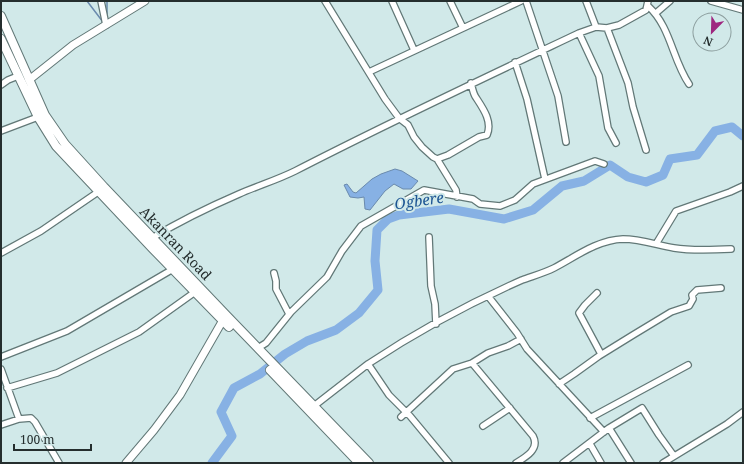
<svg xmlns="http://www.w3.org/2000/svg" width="744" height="464" viewBox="0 0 744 464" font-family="'Noto Serif',serif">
  <rect width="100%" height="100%" fill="#d1e9e9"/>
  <path fill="#87b1e4" stroke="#6a8aad" d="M395 169 402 171 418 181 411 189H403L394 184 385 191 370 210 365 209 364 197 358 198 350 197 344 185 347 184 353 192 356 193 372 179 381 174Z"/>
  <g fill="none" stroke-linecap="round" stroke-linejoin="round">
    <path stroke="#6a8aad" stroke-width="1.5" d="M87 1 103 22
      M107 14V1"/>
    <path stroke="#87b1e4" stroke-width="9" d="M212 463 232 436 221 412 234 388 260 374 285 354 307 341 336 330 359 313 378 290 375 261 377 230 388 219 399 215 449 209 504 219 533 210 562 186 584 181 610 165 628 177 646 182 663 175 670 159 697 155 715 131 732 127 743 136"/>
    <defs>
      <path id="minor" d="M101 1 106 25
        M325 1 385 99 399 118 408 125 414 137 422 147 433 157 437 159 448 155 479 137 487 135C493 121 482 107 475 96 473 92 472 87 471 83
        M392 1 414 50
        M450 1 463 28
        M526 1 558 96 566 142
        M586 1 596 27
        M711 1 743 10
        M648 6C671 27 672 59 689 84
        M656 13 670 1
        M607 28 628 83 633 107 646 150
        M579 33 599 76 608 128 616 143
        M515 62 527 99 545 179
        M369 72 521 1
        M1 85 8 80 18 76
        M1 131 38 117
        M437 159 456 190 457 197
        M429 237 431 286 435 304 436 324
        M152 238C180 221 209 207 239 194 257 186 277 180 295 171 388 123 484 78 579 33L596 27 607 28 619 25 646 10 648 1
        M656 244 676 211 730 192 743 186
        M1 253 41 231 98 192
        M274 273 276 281V289L289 314
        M597 293 585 305 579 313 601 354
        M488 296 517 333 527 349 604 432
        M258 348 266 343 291 312 327 277 342 251 361 226 424 190 473 199 480 204 500 206 515 200 533 184 595 161 604 164
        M1 357 67 331 173 269
        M472 363 533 436C540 449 526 457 516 463
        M368 364C416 332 470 303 522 280 533 276 544 273 554 268 575 257 597 240 623 239 640 239 657 245 674 248 692 251 712 250 731 249
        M1 369 19 419 31 418 35 422 59 463
        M559 384 574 374 599 356 633 335 671 312 689 306 693 299 692 295 697 290 721 288
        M7 388 57 373 139 332 195 292
        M314 406 368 364 389 395 410 416 449 463
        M401 417 453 369 472 363 488 353 508 346 521 339
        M590 418 688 365
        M1 425 19 419
        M483 426 510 408
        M609 428 631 463
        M590 444 601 463
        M563 463 609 428 642 408 659 435 674 456
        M663 463 727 424 743 412"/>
      <path id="tertiary" d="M29 80 73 45 145 1
        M126 463 154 430 180 395 223 320"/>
      <path id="secondary" d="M1 16 45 115 65 144 104 187 227 316 369 463
        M1 39 38 117 56 146 153 249 229 327
        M270 370 359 463"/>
    </defs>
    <use href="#minor" stroke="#627877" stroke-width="8"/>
    <use href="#tertiary" stroke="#627877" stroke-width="9"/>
    <use href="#secondary" stroke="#627877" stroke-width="10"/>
    <use href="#minor" stroke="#fff" stroke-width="5.5"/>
    <use href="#tertiary" stroke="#fff" stroke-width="7"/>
    <use href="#secondary" stroke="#fff" stroke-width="8"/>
  </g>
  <g text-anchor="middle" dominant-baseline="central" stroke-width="4" stroke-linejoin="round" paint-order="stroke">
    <g font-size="14" fill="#252e2e" stroke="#d1e9e9">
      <text transform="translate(176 243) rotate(46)">Akanran Road</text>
    </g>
    <g font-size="15" font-style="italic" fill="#1d5593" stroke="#d1e9e9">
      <text transform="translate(419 200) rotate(-8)">Ogbere</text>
    </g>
  </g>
  <rect width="744" height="464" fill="none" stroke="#252e2e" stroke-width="4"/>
  <g transform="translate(712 32) rotate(203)"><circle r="19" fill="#d1e9e9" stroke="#8c9e9e"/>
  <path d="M0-3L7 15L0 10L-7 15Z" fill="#9e267f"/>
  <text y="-6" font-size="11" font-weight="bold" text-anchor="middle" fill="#252e2e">N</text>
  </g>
  <path d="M14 444v6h77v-6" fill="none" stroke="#252e2e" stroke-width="2"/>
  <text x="20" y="444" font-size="12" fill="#252e2e" stroke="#d1e9e9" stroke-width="3" paint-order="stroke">100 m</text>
</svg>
